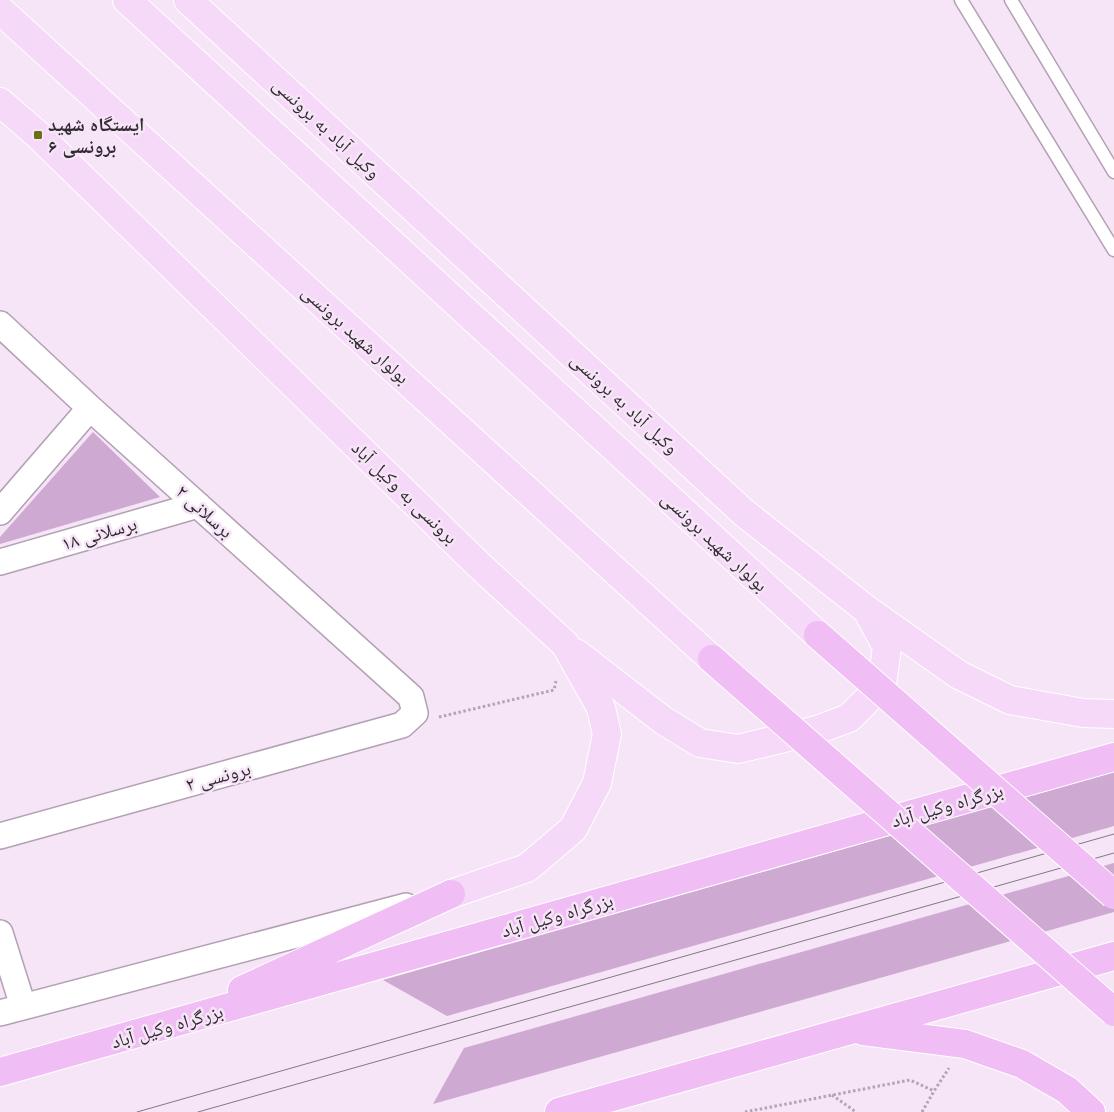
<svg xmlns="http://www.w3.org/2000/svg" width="1114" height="1112" viewBox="0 0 1114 1112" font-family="Mulish,'Noto Naskh Arabic',sans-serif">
  <rect width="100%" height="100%" fill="#f6e4f7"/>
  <path fill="#cea9d1" d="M93 432 160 497 0 544V537Z
    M1114 772V826L447 1016 383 980Z
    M1114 863V912L433 1104 464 1048Z"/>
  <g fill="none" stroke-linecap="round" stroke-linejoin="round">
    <defs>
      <path id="lane" d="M961 0 1114 250
        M1011 0 1114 172"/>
      <path id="street" d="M0 324 90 408 411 697 415 713 402 725 0 836
        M0 512 90 408
        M0 562 198 505
        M0 933 23 1006
        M0 1013 406 906"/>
      <path id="primary" d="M127 0 818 635
        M188 0 743 512 867 610 959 675 1010 700 1083 713 1114 714
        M0 10 712 659
        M0 102 38 135 481 567 565 644 601 708 607 734 597 783 573 829 527 868 451 894
        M576 653 664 721 700 743 738 749 817 730 849 718 882 685 887 647 869 614"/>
      <path id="highway" d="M242 990 451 894
        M863 1031 965 1044 1022 1064 1067 1090 1091 1112
        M0 1072 1114 757
        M559 1112 1114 956"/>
    </defs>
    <use href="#lane" stroke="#b2a1b3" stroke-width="15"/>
    <use href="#street" stroke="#b2a1b3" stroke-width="28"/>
    <use href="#primary" stroke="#fff" stroke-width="30"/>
    <use href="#highway" stroke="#fff" stroke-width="30"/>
    <path stroke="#b2a4b3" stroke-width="3" stroke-dasharray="2.5 2.5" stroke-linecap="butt" d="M439 717 554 690 556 681
      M832 1095 856 1112
      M745 1112 910 1080 934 1091
      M922 1112 934 1091 949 1068"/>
    <use href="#lane" stroke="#fff" stroke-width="12"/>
    <use href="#street" stroke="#fff" stroke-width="25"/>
    <use href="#primary" stroke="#f6d8f8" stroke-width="28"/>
    <use href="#highway" stroke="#f0bef4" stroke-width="28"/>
    <path stroke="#837884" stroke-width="1" d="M137 1112 1114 834
      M198 1112 1114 853"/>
    <defs>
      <path id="highway-bridge" d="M818 635 1114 895
        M712 659 1114 1012"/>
    </defs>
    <use href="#highway-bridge" stroke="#fff" stroke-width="30" stroke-linecap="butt"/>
    <use href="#highway-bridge" stroke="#f0bef4" stroke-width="28"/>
  </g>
  <rect fill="#6a7017" stroke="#f6e4f7" stroke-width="2" x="33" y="130" width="10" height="10" rx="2.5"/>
  <g text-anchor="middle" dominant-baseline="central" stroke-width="5" stroke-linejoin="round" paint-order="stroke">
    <g font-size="19" font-weight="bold" fill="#312a31" stroke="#f6e4f7" text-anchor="start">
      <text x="48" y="124">ایستگاه شهید<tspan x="48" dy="22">برونسی ۶</tspan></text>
    </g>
    <g font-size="19" fill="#312a31" stroke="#f6e4f7">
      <text transform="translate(327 128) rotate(43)">وکیل آباد به برونسی</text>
      <text transform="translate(356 334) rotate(42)">بولوار شهید برونسی</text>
      <text transform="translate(625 403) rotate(43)">وکیل آباد به برونسی</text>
      <text transform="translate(405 492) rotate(44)">برونسی به وکیل آباد</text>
      <text transform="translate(205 511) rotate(42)">برسلانی ۲</text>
      <text transform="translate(99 533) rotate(-16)">برسلانی ۱۸</text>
      <text transform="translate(715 541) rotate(43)">بولوار شهید برونسی</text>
      <text transform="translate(218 776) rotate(-15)">برونسی ۲</text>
      <text transform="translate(947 805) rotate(-16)">بزرگراه وکیل آباد</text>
      <text transform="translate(557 915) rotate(-16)">بزرگراه وکیل آباد</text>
      <text transform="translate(167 1026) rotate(-16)">بزرگراه وکیل آباد</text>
    </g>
  </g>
</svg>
